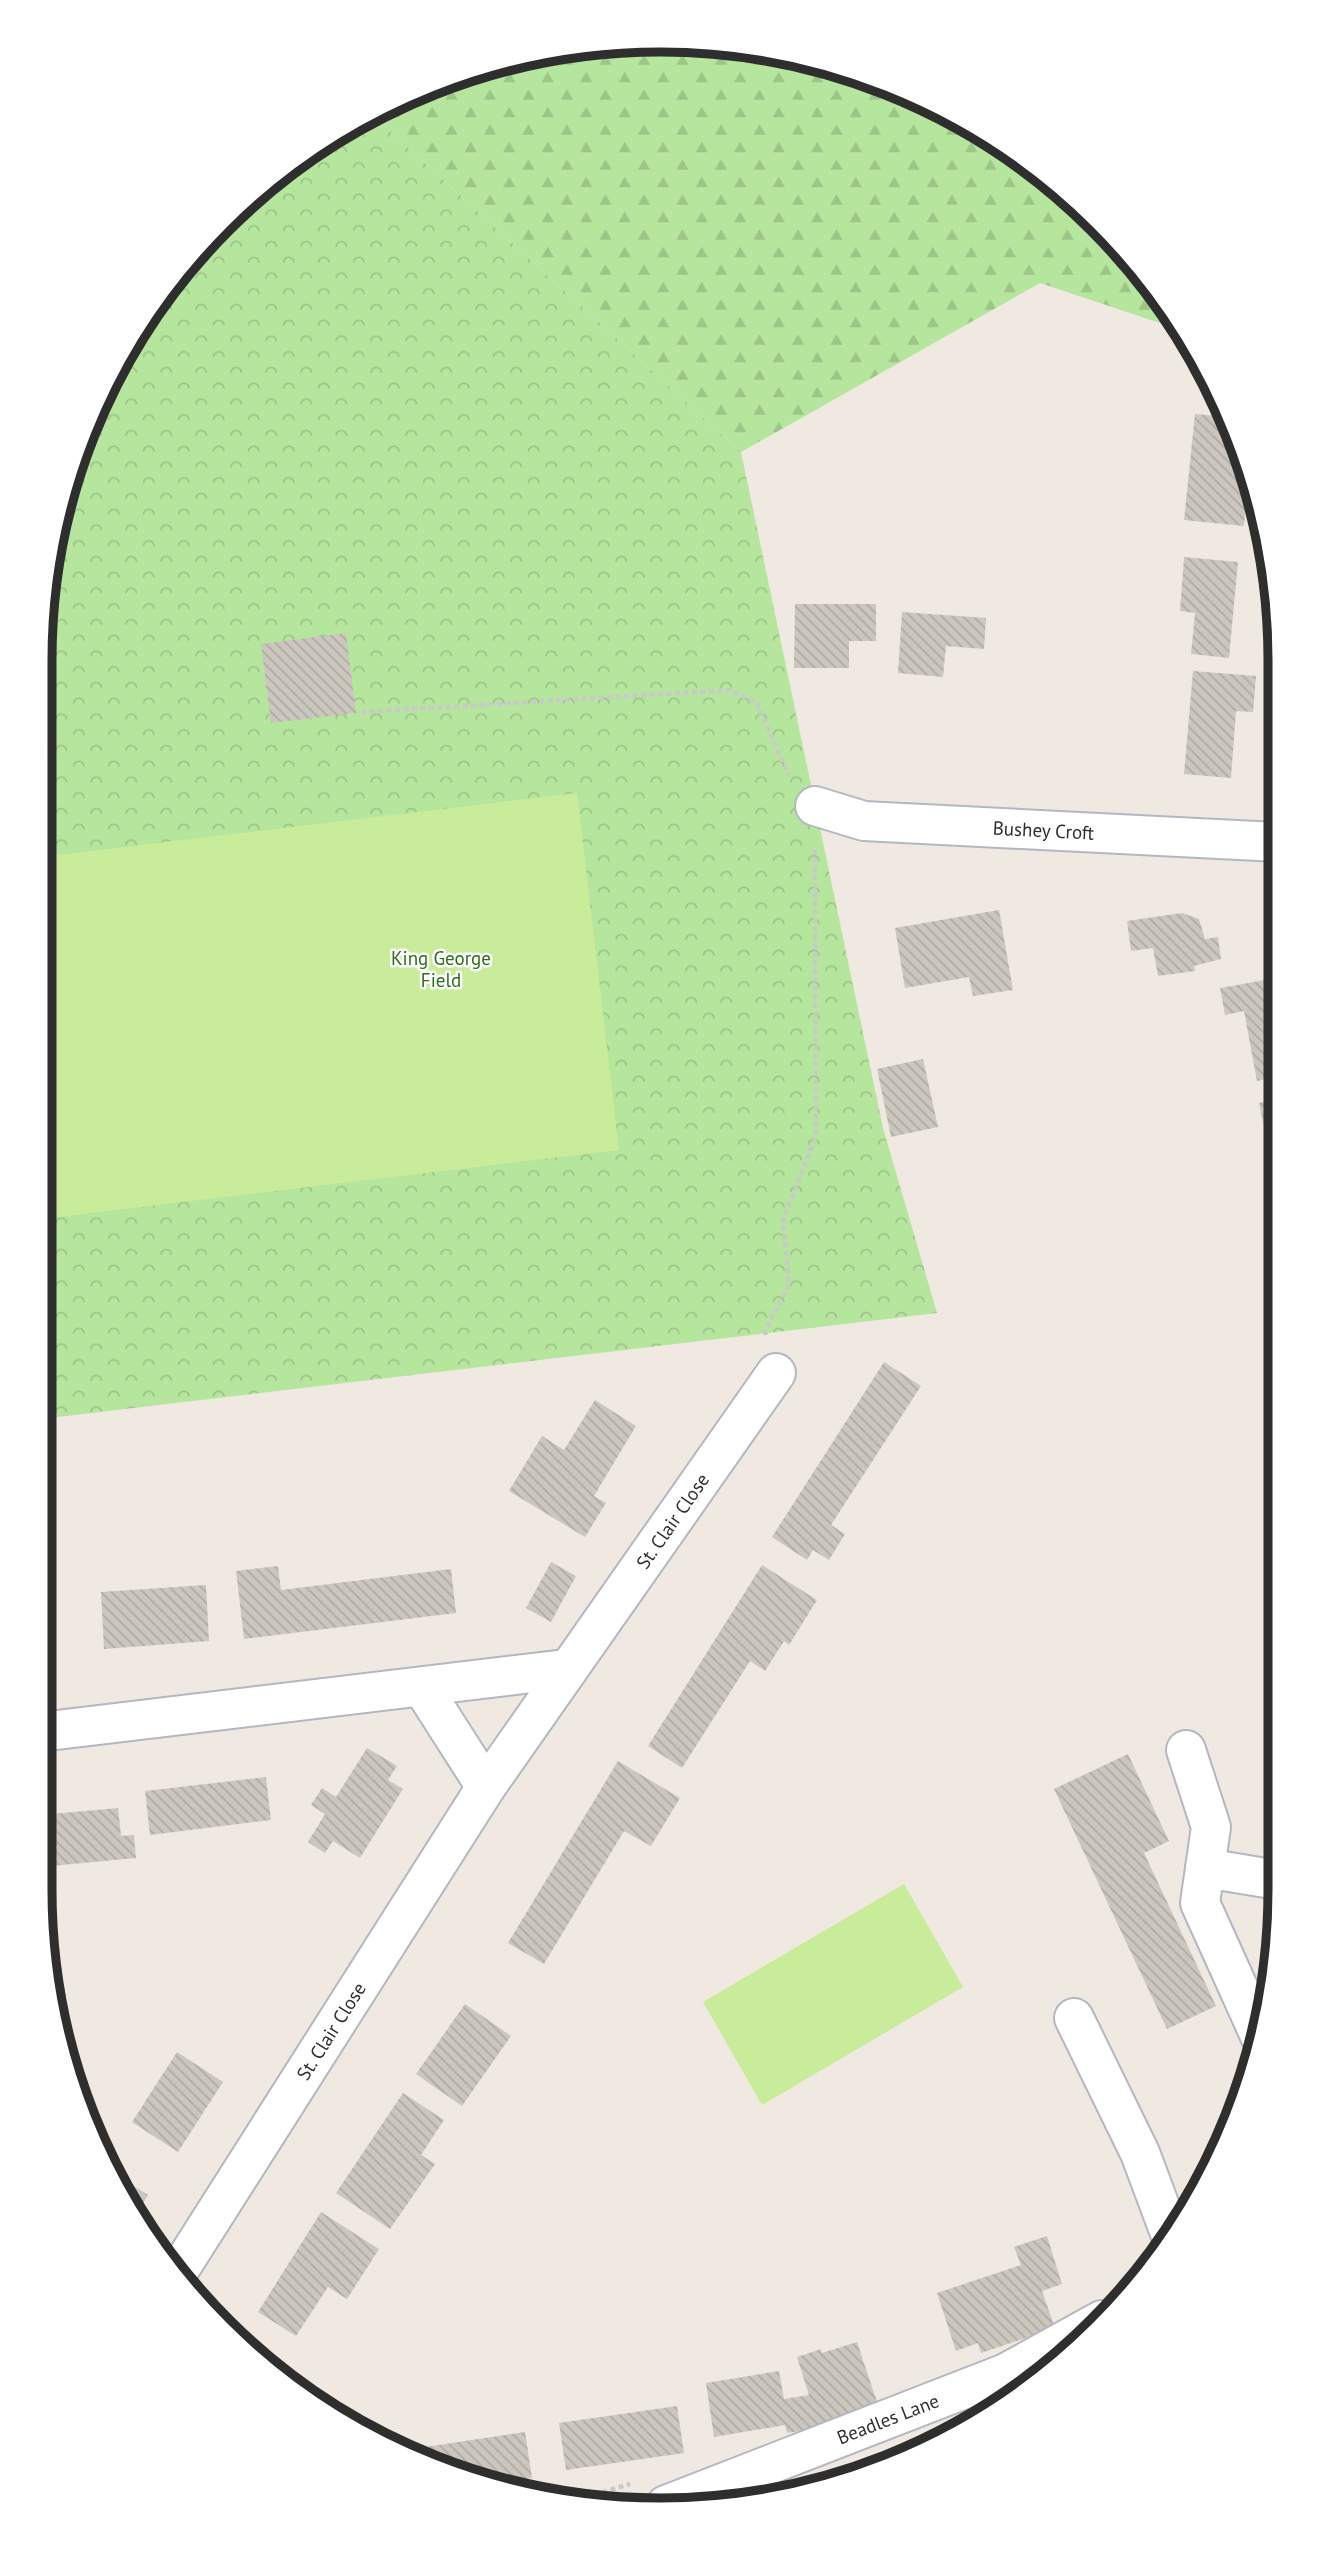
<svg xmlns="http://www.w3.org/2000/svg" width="1320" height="2550" viewBox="0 0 1320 2550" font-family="'PT Sans',sans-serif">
  <defs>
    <pattern id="forest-firs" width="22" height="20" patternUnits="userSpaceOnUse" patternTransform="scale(1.75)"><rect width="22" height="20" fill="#b6e59e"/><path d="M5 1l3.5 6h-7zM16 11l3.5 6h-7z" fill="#9dc588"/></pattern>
    <pattern id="park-crowns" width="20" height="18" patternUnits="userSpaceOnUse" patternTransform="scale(1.75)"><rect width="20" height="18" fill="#b6e59e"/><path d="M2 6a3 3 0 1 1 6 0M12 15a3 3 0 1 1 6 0" fill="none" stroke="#9dc588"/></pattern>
    <pattern id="building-back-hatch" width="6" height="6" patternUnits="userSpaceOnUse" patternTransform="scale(1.75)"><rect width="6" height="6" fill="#cbc7bf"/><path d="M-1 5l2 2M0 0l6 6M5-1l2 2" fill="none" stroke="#afaba4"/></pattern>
  </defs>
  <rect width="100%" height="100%" fill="#efe9e1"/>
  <path fill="url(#forest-firs)" d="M701 42 821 61 934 104 1068 194 1152 283 1178 329 1040 283 741 452 371 114 461 73 580 46Z"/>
  <path fill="url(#park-crowns)" d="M371 114 741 452 883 1128 937 1313 41 1419 42 620 61 500 104 386 169 282 252 194 350 123Z"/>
  <path fill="#c9ec9a" d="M577 793 619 1150 41 1219V857Z
    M904 1884 963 1987 762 2105 703 2002Z"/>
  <path fill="url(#building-back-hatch)" d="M1195 414 1229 417 1233 423 1248 482 1244 526 1184 520Z
    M1184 557 1238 562 1229 658 1191 654 1195 613 1180 611Z
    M795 604H876V641H849V668H794Z
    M902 612 986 618 984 649 946 646 943 677 898 673Z
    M346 633 356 713 271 723 261 644Z
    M1193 671 1256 676 1253 712 1236 711 1231 778 1184 774Z
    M999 910 1013 990 973 996 969 977 905 988 895 928Z
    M1182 913 1199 919 1205 939 1218 937 1221 959 1194 966 1195 971 1158 976 1153 948 1131 951 1127 921Z
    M1276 978V1077L1257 1081 1244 1011 1225 1015 1220 988Z
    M923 1059 938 1127 891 1137 877 1069Z
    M1276 1099V1181H1275L1259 1103Z
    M884 1362 921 1386 831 1525 845 1534 829 1560 813 1550 807 1560 772 1537Z
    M595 1400 636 1426 594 1496 606 1503 585 1537 509 1491 542 1436 564 1450Z
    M1277 1520V1549L1271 1550 1268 1521Z
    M551 1562 576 1576 551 1622 526 1608Z
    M762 1565 817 1600 789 1645 784 1641 765 1671 750 1661 682 1768 648 1746Z
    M278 1566 281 1590 451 1569 456 1613 244 1639 236 1571Z
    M206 1585 209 1641 104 1649 101 1592Z
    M47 1622 51 1668H40L41 1623Z
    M367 1748 397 1766 388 1780 403 1789 360 1858 333 1841 325 1853 308 1842 325 1814 311 1805 322 1788 336 1797Z
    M1128 1754 1169 1841 1144 1853 1216 2006 1167 2029 1054 1789Z
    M618 1761 680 1798 651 1846 624 1831 544 1964 508 1943Z
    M266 1777 271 1820 150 1835 145 1791Z
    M118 1808 121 1836 134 1835 136 1858 40 1867V1847H44L41 1815Z
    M465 2004 511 2036 462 2106 416 2074Z
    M177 2052 223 2082 178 2152 132 2122Z
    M403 2093 444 2120 421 2155 435 2164 390 2229 336 2193Z
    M121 2178 148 2195 138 2211 132 2199Z
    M321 2212 379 2249 347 2299 328 2287 296 2336 258 2312Z
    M1047 2236 1062 2284 1042 2291 1055 2328 981 2353 978 2343 956 2351 937 2293 1021 2265 1014 2247Z
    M857 2342 879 2408 820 2424 821 2428 787 2433 785 2425 714 2437 706 2383 779 2371 784 2399 809 2395 797 2357 821 2349 822 2353Z
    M677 2406 684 2453 566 2470 559 2423Z
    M525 2432 532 2478 490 2484 412 2449Z"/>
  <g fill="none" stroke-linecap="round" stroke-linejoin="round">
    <defs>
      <g id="street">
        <path id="s1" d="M815 806 864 821 1275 842"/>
        <path d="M422 1687 486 1787"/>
        <path d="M40 1732 566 1669"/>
        <path d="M1186 1750 1211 1827 1200 1903 1261 2038"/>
        <path d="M1205 1868 1278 1880"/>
        <path d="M1074 2018 1140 2153 1171 2236"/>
        <path id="s2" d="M176 2275 486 1787 776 1373"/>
      </g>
      <g id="secondary">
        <path id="s3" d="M666 2505 1006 2373 1102 2320"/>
      </g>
    </defs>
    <use href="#street" stroke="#b4b7c1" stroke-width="42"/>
    <use href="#secondary" stroke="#b4b7c1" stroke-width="42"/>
    <path stroke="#c9c9c9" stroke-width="4.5" stroke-dasharray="5 3.5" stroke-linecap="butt" d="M361 712 730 690 757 703 788 775
      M766 1335 765 1331 789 1285 783 1219 816 1137 815 849
      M586 2497 630 2484"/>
    <use href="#street" stroke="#fff" stroke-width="38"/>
    <use href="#secondary" stroke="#fff" stroke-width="38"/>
  </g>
  <g text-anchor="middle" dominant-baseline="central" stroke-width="5" stroke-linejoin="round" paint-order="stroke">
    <g font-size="19" fill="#2e2e2e" stroke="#fff">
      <text stroke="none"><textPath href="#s1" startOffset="231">Bushey Croft</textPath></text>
      <text stroke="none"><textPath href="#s2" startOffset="903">St. Clair Close</textPath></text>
      <text stroke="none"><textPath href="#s2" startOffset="289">St. Clair Close</textPath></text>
      <text stroke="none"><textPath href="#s3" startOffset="238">Beadles Lane</textPath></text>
    </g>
    <g font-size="19" fill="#2c6e1b" stroke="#fff">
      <text x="441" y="958">King George<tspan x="441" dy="22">Field</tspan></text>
    </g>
  </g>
  <path d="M0 0H1320V2550H0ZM660 52H660A608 608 0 0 1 1268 660V1890A608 608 0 0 1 660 2498H660A608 608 0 0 1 52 1890V660A608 608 0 0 1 660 52Z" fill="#fff" fill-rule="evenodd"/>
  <path fill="none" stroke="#2e2e2e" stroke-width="9" d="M660 52H660A608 608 0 0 1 1268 660V1890A608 608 0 0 1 660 2498H660A608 608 0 0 1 52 1890V660A608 608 0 0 1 660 52Z"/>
</svg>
